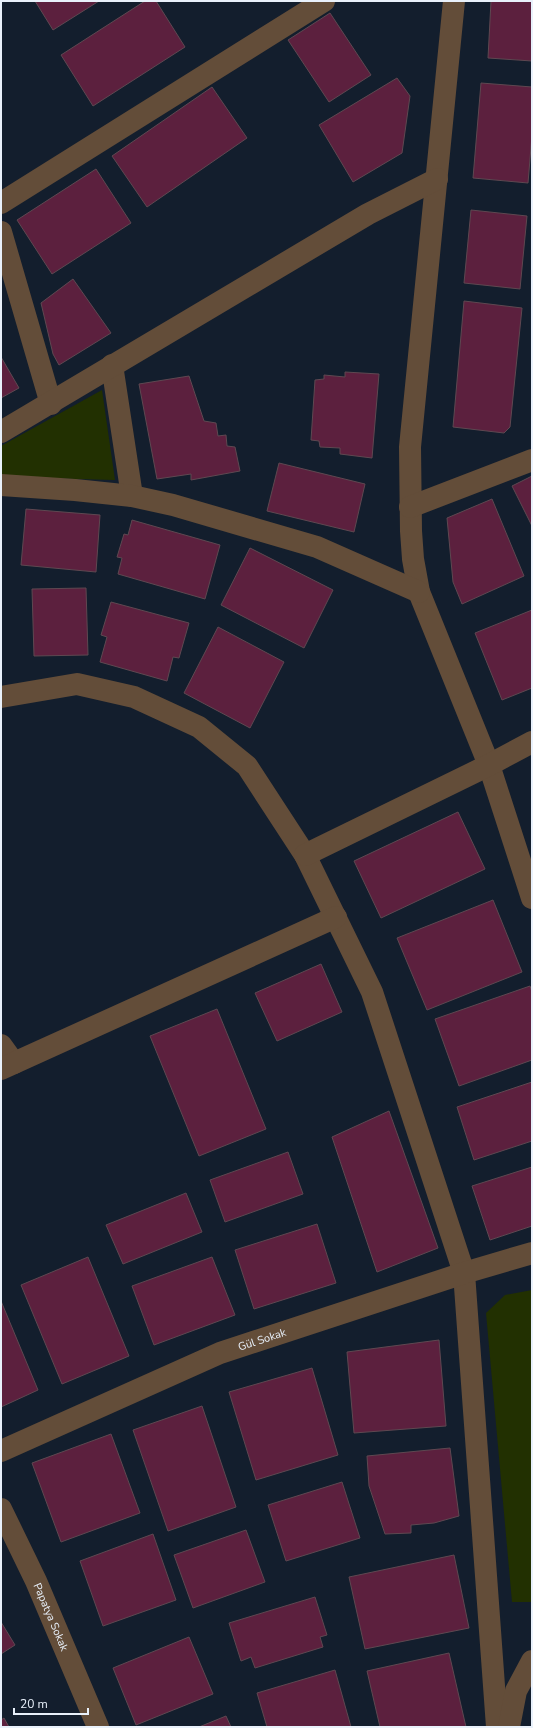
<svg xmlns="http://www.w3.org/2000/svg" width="533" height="1728" viewBox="0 0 533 1728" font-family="'Nunito Sans',sans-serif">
  <rect width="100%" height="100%" fill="#131e2d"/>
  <path fill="#223001" d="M102 390 115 480 1 477V446Z
    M532 1290V1594L531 1602H512L486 1313 505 1295Z"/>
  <path fill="#5c203e" stroke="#5e4851" d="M35 1H99L53 30Z
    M145 1H156L185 47 93 106 61 55Z
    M491 1H532V61L488 58Z
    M330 13 371 75 329 102 288 40Z
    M397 78 410 96 402 153 353 182 319 125Z
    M481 83 532 87V135L528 183 473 178Z
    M212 87 247 138 147 207 112 156Z
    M96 169 131 223 52 274 17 220Z
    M471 210 527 216 520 289 464 283Z
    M73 279 111 333 59 365 53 354 41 303Z
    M464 301 522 308 510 427 504 433 453 427Z
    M1 357 19 388 1 398Z
    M345 372 379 374 372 458 340 454V448L320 447 319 441 311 440 315 380 324 379V375L345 377Z
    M189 376 204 421 216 423 218 436 226 435 227 446 235 447 240 471 191 480V474L157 479 139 384Z
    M279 463 365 484 354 532 267 511Z
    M532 476V526L512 486Z
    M492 499 524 576 462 604 453 582 447 518Z
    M26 509 100 515 96 572 21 565Z
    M132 520 220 545 205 599 118 574 122 558 117 557 124 534 128 535Z
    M250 548 333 590 304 648 221 605Z
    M86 588 88 655 34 656 32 589Z
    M111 602 189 623 179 658 173 657 167 681 100 662 107 637 101 635Z
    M532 610V688L502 700 475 633Z
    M218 627 284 662 250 728 184 693Z
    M458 812 485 869 381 918 354 861Z
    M493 900 522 972 427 1010 397 938Z
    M321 964 342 1012 277 1041 255 993Z
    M530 986 532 992V1060L459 1086 435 1019Z
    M217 1009 266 1129 199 1156 150 1036Z
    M532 1082V1141L474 1160 457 1107Z
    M389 1111 438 1248 377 1272 332 1137Z
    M288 1152 303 1194 225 1222 210 1180Z
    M532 1167V1226L490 1240 472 1186Z
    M186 1193 202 1232 123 1264 106 1225Z
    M317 1224 336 1283 254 1309 235 1250Z
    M88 1257 129 1356 62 1384 21 1285Z
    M212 1257 235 1315 154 1345 132 1286Z
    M1 1301 38 1390 1 1407Z
    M439 1340 446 1426 354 1433 347 1352Z
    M312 1368 338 1455 256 1480 229 1392Z
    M202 1406 236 1507 168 1531 133 1430Z
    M111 1434 140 1513 61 1542 32 1463Z
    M450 1448 459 1516 434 1523 411 1525V1533L385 1534 369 1486 367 1456Z
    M342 1482 360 1538 286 1561 268 1505Z
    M246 1530 265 1582 193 1608 174 1555Z
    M153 1534 176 1600 103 1626 80 1561Z
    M454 1555 469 1628 365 1649 349 1577Z
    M315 1597 327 1635 320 1637 323 1647 255 1668 251 1657 241 1661 229 1623Z
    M1 1622 15 1645 1 1654Z
    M189 1637 213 1694 136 1725 113 1668Z
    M449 1653 466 1727H380L367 1671Z
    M335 1670 351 1727H267L257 1693Z
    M226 1716 231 1727H199Z
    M4 1718 9 1727H1V1720Z"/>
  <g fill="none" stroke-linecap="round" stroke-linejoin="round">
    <g stroke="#634d39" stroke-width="22">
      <path d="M454 1 410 447 411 531 413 559 419 592 489 765 532 898"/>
      <path d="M1 203 324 1"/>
      <path d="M1 232 51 404"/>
      <path d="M112 365 132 496"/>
      <path d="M1 432 368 214 437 179"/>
      <path d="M1 485 75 490 132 496 173 505 317 547 419 592"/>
      <path d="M410 507 532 460"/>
      <path d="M1 697 77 684 134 697 199 727 247 766 305 855 372 992 464 1273 497 1727"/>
      <path d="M305 855 489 765 532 742"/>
      <path d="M1 1045 14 1063"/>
      <path d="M1 1069 336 917"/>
      <path id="s1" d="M1 1451 220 1353 464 1273 532 1253"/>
      <path id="s2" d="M1 1509 36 1581 98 1727"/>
      <path d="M509 1727 516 1691 532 1661"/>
    </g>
  </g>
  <g text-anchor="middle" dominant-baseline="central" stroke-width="3.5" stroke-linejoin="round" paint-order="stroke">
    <g font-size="11" fill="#e9f1fb" stroke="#131e2d">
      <text stroke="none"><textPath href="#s1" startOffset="284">Gül Sokak</textPath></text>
      <text stroke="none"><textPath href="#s2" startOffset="119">Papatya Sokak</textPath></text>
    </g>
  </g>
  <rect width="533" height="1728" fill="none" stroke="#e9f1fb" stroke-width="4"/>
  <path d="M14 1708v6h74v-6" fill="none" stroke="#e9f1fb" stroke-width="2"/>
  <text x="20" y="1708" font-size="12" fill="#e9f1fb" stroke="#131e2d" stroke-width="3" paint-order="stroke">20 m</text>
</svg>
